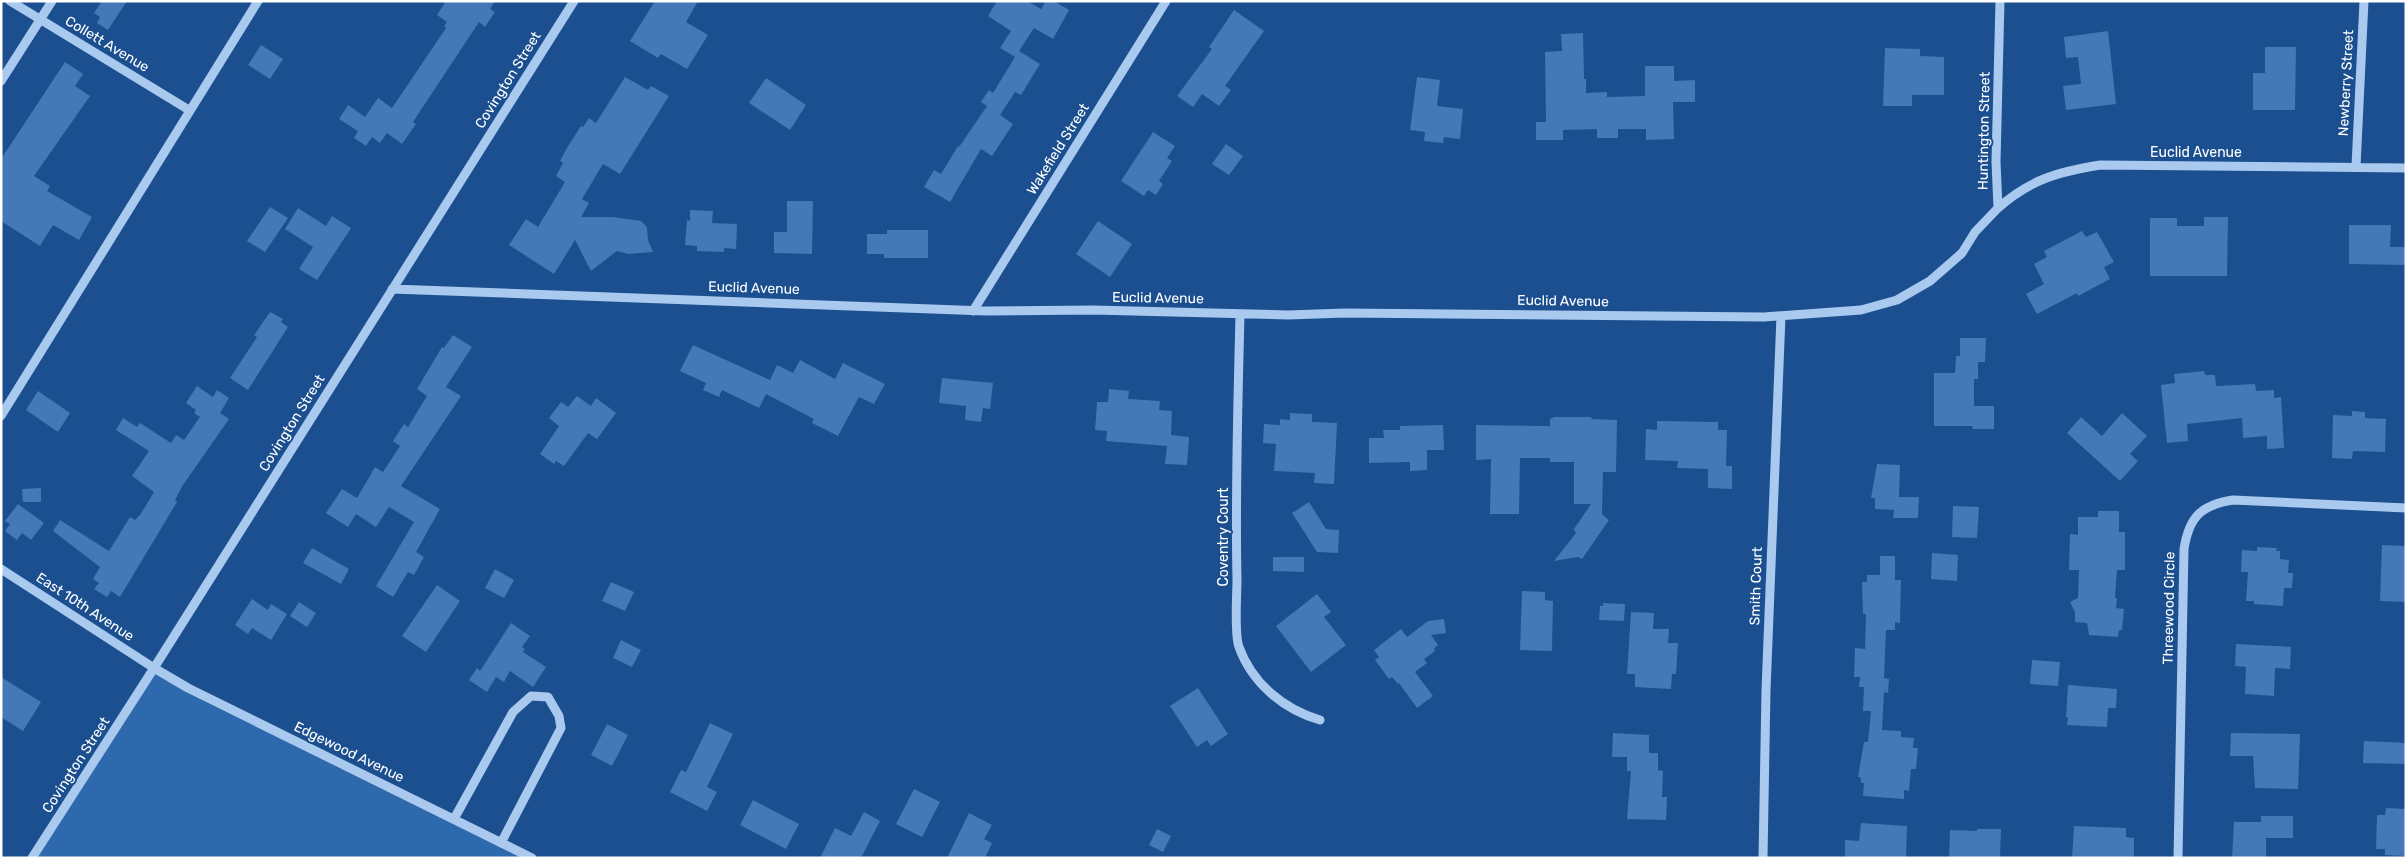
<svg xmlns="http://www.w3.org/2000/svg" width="2407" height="859" viewBox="0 0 2407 859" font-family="Rubik,sans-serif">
  <rect width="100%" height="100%" fill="#1b4f8f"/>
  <path fill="#2e69ad" d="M154 668 525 858H34Z"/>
  <path fill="#4478b7" d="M102 1H127L108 30 97 23 100 17 94 13Z
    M446 1H495L490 9 495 12 485 27 479 22 413 122 416 124 402 144 387 133 380 143 372 137 366 146 354 138 358 131 339 119 348 105 365 117 378 98 392 108 446 28 444 26 447 22 437 15Z
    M655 1H698L686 22 708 35 687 69 661 54 658 58 630 41Z
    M997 1H1027L1041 9 1046 1H1054L1069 10 1053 39 1034 28 1019 51 1040 64 1021 95 1015 92 1000 115 1013 124 992 156 981 149 950 202 924 187 934 170 941 174 958 146 959 147 987 106 981 102 989 90 993 93 1015 57 1000 48 1011 31 988 16Z
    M1234 10 1264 31 1225 86 1231 90 1219 106 1202 94 1193 107 1177 96 1212 49 1209 47Z
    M2108 31 2116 104 2066 110 2063 86 2081 84 2078 57 2066 58 2064 37Z
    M1583 33 1584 79H1586V93L1607 92V97L1645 96V66H1674V81L1695 80V102H1673L1674 139 1646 140V129H1618V138H1597V129L1563 130V140H1536V122H1546L1545 52 1562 51 1561 34Z
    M261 45 283 59 270 79 248 65Z
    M2265 47H2296L2295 110H2253V73H2265Z
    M1885 48 1920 49V56L1944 57V95H1912V106H1883Z
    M65 62 83 74 75 86 90 96 34 176 50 186 47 191 92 217 79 240 53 225 40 246 1 221V159Z
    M625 77 648 90 651 86 669 96 620 174 603 164 582 199 589 203 581 217H613L641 221 647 227 648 240 653 252 628 254 617 251 591 271 575 240 554 274 509 245 526 219 538 227 565 182 556 176 563 163 560 161 567 148 581 126 583 127 589 118 596 123Z
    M1417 77 1440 80 1437 106 1463 109 1460 139 1444 137 1443 143 1424 141 1425 132 1410 130Z
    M766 78 806 105 790 130 749 103Z
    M1153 132 1175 146 1167 158 1172 161 1159 181 1163 184 1156 195 1148 190 1144 196 1121 181Z
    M1226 144 1243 156 1229 175 1212 164Z
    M787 201H813L812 254 774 253V232H787Z
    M270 207 288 218 265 252 247 241Z
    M298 208 326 226 332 216 351 228 317 280 299 269 313 247 285 229Z
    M690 210 713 211 712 223 737 224 736 249 724 248V252L697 251V246L685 245 687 220 690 221Z
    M2204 217H2228L2227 276H2150V218H2177V226H2204Z
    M1098 221 1132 244 1110 277 1076 254Z
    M2349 225H2391L2390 247H2406V265L2349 264Z
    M887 230H928V258H884V254H867V234H887Z
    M2082 231 2086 237 2097 232 2114 262 2104 267 2110 279 2078 296 2077 293 2037 314 2026 294 2044 284 2034 264 2047 257 2044 251Z
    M270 312 283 319 281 322 288 327 248 390 230 378 257 337 254 335Z
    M453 335 472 347 446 387 461 396 401 486 440 509 416 552 424 557 414 575 408 572 393 597 376 586 414 522 389 507 376 527 356 514 348 527 326 513 342 489 357 498 375 467 383 472 400 446 393 441 404 424 408 427 427 396 417 389 442 347 444 348Z
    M1960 338H1986L1985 362H1978V379H1974V406H1994V429H1973L1972 426H1934V373H1955L1956 356H1960Z
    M693 345 770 380 777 365 793 373 800 360 835 379 843 363 885 384 874 404 859 397 838 436 812 423 814 419 766 394 759 408 722 390 719 397 703 390 706 383 680 371Z
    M2204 371 2205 375H2215L2216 386 2255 384 2256 391 2274 390V398L2281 397 2284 448 2267 449V436L2243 438 2242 418 2187 424 2188 441 2167 443 2161 385 2175 383 2174 374Z
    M942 378 993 383 990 409 983 408 981 422 965 420 966 406 939 403Z
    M197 386 213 397 217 390 229 398 220 413 229 419 183 485 175 500 177 502 120 597 111 591 107 597 94 589 99 583 93 579 100 567 53 531 60 520 109 551 130 517 135 520 140 515 154 492 132 476 149 451 116 430 123 418 137 427 140 423 171 443 176 435 184 440 200 417 194 413 196 410 186 403Z
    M1109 389 1129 391 1128 399 1160 401 1159 410 1172 411 1171 435 1189 437 1187 465 1165 464 1167 446 1106 441 1107 431 1095 430 1097 402H1108Z
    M38 391 70 413 58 432 26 410Z
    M577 396 591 406 596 398 616 413 597 439 588 433 564 466 556 461 554 464 540 454 559 426 549 418 561 402 568 407Z
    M2352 411 2365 412V418L2386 419 2385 452 2353 451 2352 459 2332 458 2333 415 2352 416Z
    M1290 413 1312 414V422L1337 423 1334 484 1314 483 1315 473 1274 471 1276 444 1263 443 1264 424 1280 425V419L1290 420Z
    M2122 413 2147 436 2130 454 2138 461 2120 481 2067 433 2081 417 2102 436Z
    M1554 417H1591L1592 419 1617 420 1616 472H1603L1602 514 1609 520 1582 559 1578 557 1554 561 1576 533 1574 529 1591 504H1574V462H1550V458H1520L1519 514H1490L1491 459 1476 460V425L1550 426V419Z
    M1657 421 1718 422V430H1727L1726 466H1732V489L1708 488V469L1677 468 1678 461 1645 460 1646 429 1657 430Z
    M1443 425 1444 450H1427V470L1410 471V462L1369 463V438H1384L1383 430H1400V426Z
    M1877 464 1900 465 1899 497H1919L1918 518H1893L1894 510 1875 509V498H1871Z
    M41 488V502H23L22 489Z
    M1309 502 1326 529 1339 530 1338 553 1317 552 1292 513Z
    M18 504 44 523 31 540 22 533 17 540 5 531 10 524 5 521Z
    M1953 506 1979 507 1977 538 1952 537Z
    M2098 511H2119V532H2125V570H2117L2115 598H2117L2116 608 2124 609 2122 630H2119L2118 637 2089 635 2087 623 2075 622V612L2070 602 2078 598 2079 570H2069L2070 534 2078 535V517H2098Z
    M2382 545 2406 546V602L2380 601Z
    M2257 547 2277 548 2276 551H2280V559L2289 560 2288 573H2293L2292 588H2284L2283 606 2254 604V601H2246L2248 572H2241L2242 550 2257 551Z
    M312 548 349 569 341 584 303 563Z
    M1932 553 1958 555 1957 581 1931 579Z
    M1880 556H1895V580H1901L1900 623 1895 622V630H1886L1884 678 1889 679 1888 693 1884 692 1882 730 1901 731V737L1914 738 1913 748H1918L1916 769H1911L1909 791 1904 790V799L1863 796 1864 783H1861V778L1858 777 1864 742H1868L1871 711H1863L1864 687H1859L1860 677H1854L1855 648 1865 649 1866 614H1863L1862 582H1867V575H1880Z
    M1273 557H1304V572L1273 571Z
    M495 569 514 580 504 598 485 588Z
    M611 582 634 592 625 611 602 601Z
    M437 585 460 601 426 652 402 636Z
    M1522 591 1545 592V600L1553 601 1552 651 1520 650Z
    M1317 594 1331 612 1324 617 1346 645 1311 672 1276 626Z
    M252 599 268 610 271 604 287 614 271 640 252 628 248 634 235 625Z
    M299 602 316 613 307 627 290 616Z
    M1603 603 1625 604 1624 621 1599 620 1600 606H1603Z
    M1631 612 1654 613 1653 629H1669L1668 643H1678L1676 674H1672L1671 689 1635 687V674H1627Z
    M1444 619 1446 633 1431 635 1438 645 1434 649 1435 651 1424 659 1427 663 1415 672 1433 696 1417 708 1399 683 1398 684 1392 677 1389 679 1375 660 1379 657 1374 650 1401 629 1407 637 1428 621Z
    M511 623 530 636 522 647 525 649 523 652 546 667 533 687 510 671 504 682 496 677 487 692 469 680 477 668 480 671Z
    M621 640 641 650 632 667 613 658Z
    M2236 644 2291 647 2290 669 2275 668 2274 696 2245 694 2246 667 2235 666Z
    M2032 660 2060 662 2058 686 2030 684Z
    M1 677 41 702 23 731 1 717Z
    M2068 685 2117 689 2116 708H2108L2107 727 2067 725 2068 717H2066Z
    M1198 688 1228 734 1211 746 1207 740 1197 747 1170 706Z
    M710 723 733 734 707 787 717 792 707 811 670 792 681 770 686 772Z
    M607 724 628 735 612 766 591 755Z
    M1613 733 1649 735V753H1658V770L1663 771 1662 797H1667L1666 820 1627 819 1631 771H1627V757H1612Z
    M2231 733 2300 734 2298 789 2255 788 2253 756H2230Z
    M2364 741 2406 743V764L2363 763Z
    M914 789 940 802 922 837 896 824Z
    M753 800 799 824 786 849 740 825Z
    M2386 808 2406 809V856L2385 855V849H2376L2377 815H2385Z
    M864 812 880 821 861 858H820L835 828 851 836Z
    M969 813 992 825 984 839 992 843 985 858H947Z
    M2261 816H2293V838H2266V858H2232L2234 822H2261Z
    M1861 823 1907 826 1906 858H1845V840L1859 841Z
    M2074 826 2126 828V837L2134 838V858H2072Z
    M1157 829 1171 836 1163 852 1149 845Z
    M1977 829H2001L2000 858H1949L1950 830 1977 831Z"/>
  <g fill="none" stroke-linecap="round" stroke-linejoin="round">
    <path stroke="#a9c9ee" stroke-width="9" d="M10 1 189 110
      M1 81 52 1
      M2356 166 2364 1
      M1998 208C2031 179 2058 172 2100 165L2406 168
      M392 289 986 311 1093 310 1288 315 1345 313 1764 317 1861 310 1897 300 1930 281 1962 253 1975 232 1998 208 1996 162 2000 1
      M973 311 1166 1
      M1240 314C1238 402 1235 490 1237 579 1237 595 1234 634 1239 647 1252 683 1283 709 1320 720
      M1 416 258 1
      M1 569 154 668 188 688 532 858
      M454 819 513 712 531 696 548 697 559 716 561 728 501 843
      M32 858 154 668 574 1
      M1763 858 1766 690 1781 316
      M2178 858 2184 549C2189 517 2201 505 2233 500L2406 508"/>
  </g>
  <g text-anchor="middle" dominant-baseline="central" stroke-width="4" stroke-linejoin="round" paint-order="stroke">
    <g font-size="14" fill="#fff" stroke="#1b4f8f">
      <text transform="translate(107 44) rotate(31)">Collett Avenue</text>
      <text transform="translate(508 80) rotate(-58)">Covington Street</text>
      <text transform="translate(2346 83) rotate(-87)">Newberry Street</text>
      <text transform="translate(1984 131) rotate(-89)">Huntington Street</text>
      <text transform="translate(1058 149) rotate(-58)">Wakefield Street</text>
      <text x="2196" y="152">Euclid Avenue</text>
      <text transform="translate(754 288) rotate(2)">Euclid Avenue</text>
      <text transform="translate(1158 298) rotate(1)">Euclid Avenue</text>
      <text transform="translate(1563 301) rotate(1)">Euclid Avenue</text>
      <text transform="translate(292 423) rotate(-58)">Covington Street</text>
      <text transform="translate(1223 537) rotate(-90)">Coventry Court</text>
      <text transform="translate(1756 586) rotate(-88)">Smith Court</text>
      <text transform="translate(85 607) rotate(33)">East 10th Avenue</text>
      <text transform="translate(2169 608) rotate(-89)">Threewood Circle</text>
      <text transform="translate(349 752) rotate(26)">Edgewood Avenue</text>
      <text transform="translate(76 765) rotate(-57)">Covington Street</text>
    </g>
  </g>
  <rect width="2407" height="859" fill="none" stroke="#ffffff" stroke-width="5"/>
</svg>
